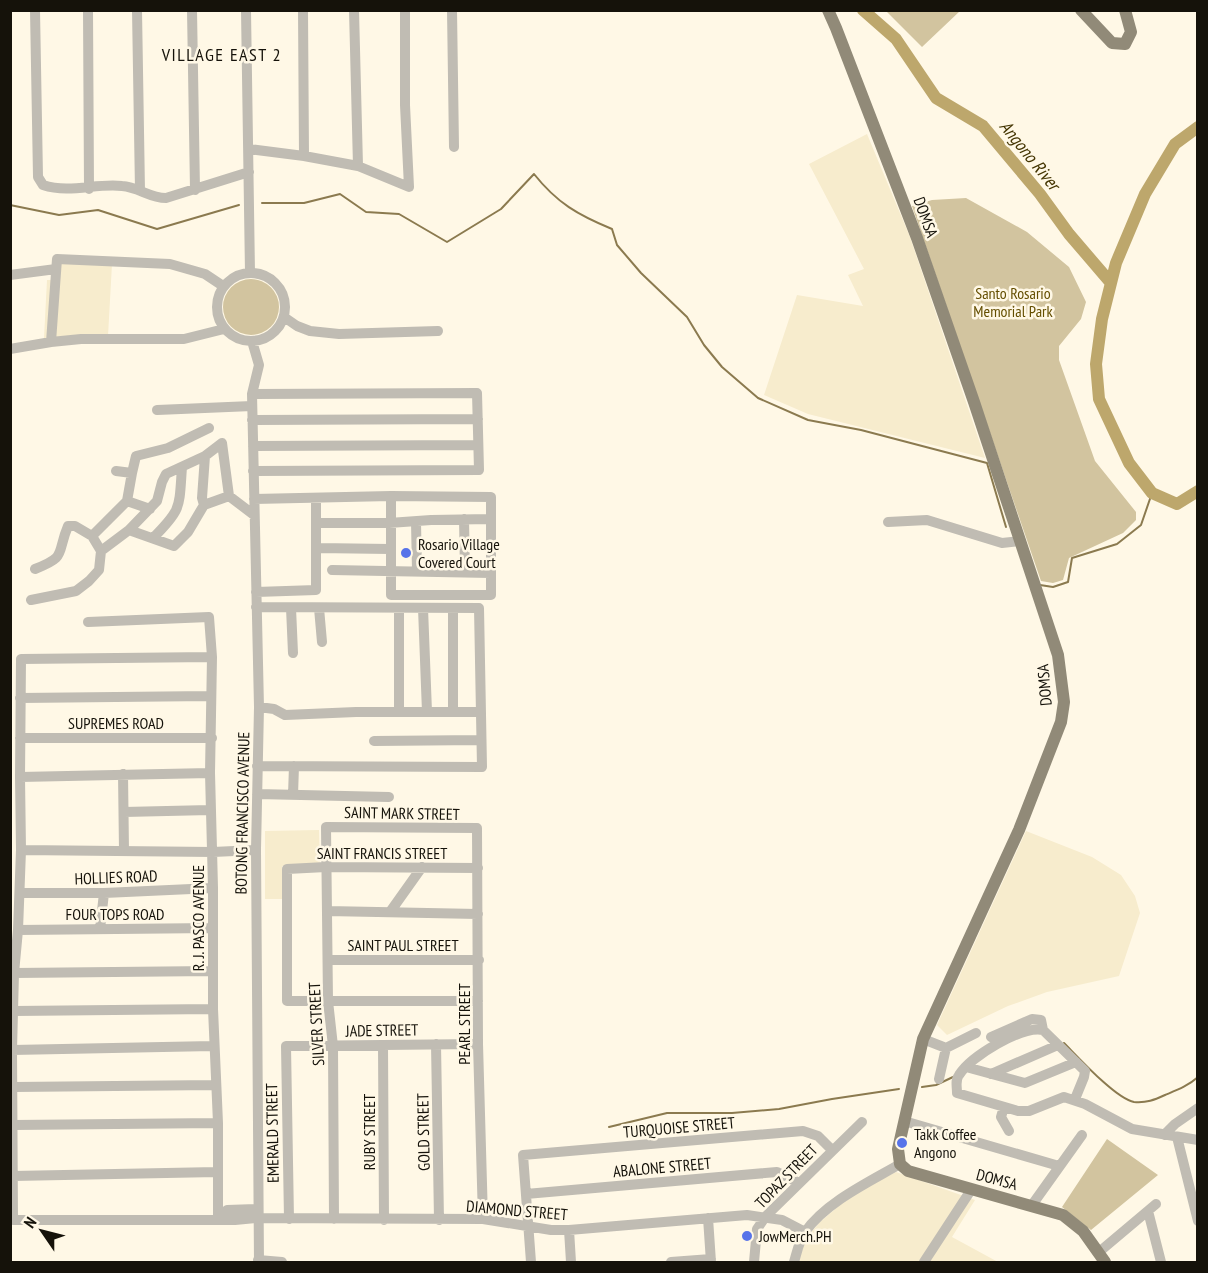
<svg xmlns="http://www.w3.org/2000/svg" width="1208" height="1273" viewBox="0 0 1208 1273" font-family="'PT Sans Narrow',sans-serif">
  <rect width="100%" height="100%" fill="#fff8e6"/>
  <path fill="#f7eccd" d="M867 134 910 237 985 458 808 414 764 395 797 295 863 306 848 275 864 269 809 164Z
    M59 263 112 264 108 336 44 338 47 280H58Z
    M319 830 320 865 282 866V899H265V831Z
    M1026 831 1092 857 1121 875 1135 896 1140 913 1119 976 1047 992 1008 1006 947 1035 937 1025Z
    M896 1172 975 1200 952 1237 998 1262H798L805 1240 820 1222 854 1193Z"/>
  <path fill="#d2c49f" d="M886 11H960L922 47Z
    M966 198 1027 232 1069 267 1086 302 1081 319 1059 346V360L1095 461 1136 512V520L1123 533 1069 558 1063 580 1053 583 1041 581 912 206 932 200Z
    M223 307a28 28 0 1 1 56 0a28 28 0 1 1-56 0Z
    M1107 1139 1158 1175 1091 1230 1062 1207Z"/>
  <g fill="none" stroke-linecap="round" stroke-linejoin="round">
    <path stroke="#8b7a4f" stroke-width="2" d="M262 203H304L340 194 366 212 399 214 447 242 501 209 534 174C557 203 578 215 612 229L617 245 641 273 687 317 704 345 722 367 758 398 808 420 861 430 987 463 1006 527
      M10 205 59 215 98 210 157 229 239 205
      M1040 585 1053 587 1068 582 1072 558 1117 544 1141 525 1152 493
      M1064 1043C1078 1057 1116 1099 1134 1102 1147 1103 1154 1100 1165 1095 1177 1090 1188 1086 1198 1077
      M922 1087 936 1085 953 1077
      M609 1127 667 1113H732L779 1109 832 1099 899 1089"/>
    <path stroke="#bda76c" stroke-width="12" d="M863 10 896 39 936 98 983 126 1040 194 1069 234 1111 283
      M1198 127 1175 144 1145 194 1116 263 1102 319 1096 364 1099 399 1129 463 1152 493 1177 504 1198 491"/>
    <path stroke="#c0bcb3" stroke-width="10" d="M35 10 38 177 43 185C70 194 95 183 122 186 138 187 150 198 166 198L249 172
      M88 10 89 189
      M137 10 140 191
      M192 10 195 190
      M246 10 250 273
      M303 10 304 156
      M354 10 358 166
      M452 10 454 147
      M249 149 304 156 358 166 409 187 405 105V10
      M217 307a34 34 0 1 1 68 0a34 34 0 1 1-68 0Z
      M10 275 56 269
      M284 317 297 326 310 331 339 334 438 331
      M252 341 259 365 252 394 259 707 256 850 259 1262
      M51 342 57 259 170 264 205 274 223 286
      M10 349 51 342 81 339H184L224 329
      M252 394 477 393 479 470 253 471
      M157 410 252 406
      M252 420 478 419
      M253 446 478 445
      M132 473 136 456 168 448 209 428
      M254 499 391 496 491 497V595H391V496
      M127 501 150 509
      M204 505 202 498 205 456
      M464 519 465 572
      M416 522 417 571
      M888 522 927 520 1002 543 1020 541
      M317 523H389L431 520 490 519
      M129 530 157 501 162 482 166 474 205 456 222 443 229 496
      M153 538C182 509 179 508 182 467
      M317 548 390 549
      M101 551 129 530 174 546 188 532 204 505 229 496 254 515
      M35 569C68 556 56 554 68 526H75L92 536
      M332 570 491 573
      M256 592 316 590V499
      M31 600 76 591 89 581 99 570 101 551 92 536 127 501 132 473 116 471
      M256 607 479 608 482 767 257 766
      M291 608 293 653
      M319 608 322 642
      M423 608 427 712
      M399 609V712
      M88 622 209 617 212 657 210 773 213 888V1009L218 1123V1219
      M212 657 21 659 20 777 21 850 18 930 14 973 12 1050 13 1220H235L257 1218 483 1219 551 1230H569L747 1215 782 1220 805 1232
      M20 698 211 696
      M259 707 274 709 285 715 356 712H481
      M453 712V608
      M20 738H212
      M374 741 481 740
      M123 774 124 851
      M20 777 210 773
      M257 794 389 797
      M293 795 294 766
      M124 812 210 810
      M21 850 213 852 256 850
      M478 868 326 867 287 869V1001H478
      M20 893H104L213 888
      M327 911 478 914
      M390 912 422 867
      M100 929 104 893
      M18 930 213 928
      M328 960H479
      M14 973 213 971
      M14 1011 213 1009
      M1043 1030C1021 1026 971 1056 959 1075 955 1080 957 1086 957 1093L1018 1111H1029L1064 1097 1085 1104 1132 1129 1198 1140
      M1043 1030 1085 1071 1084 1077 1075 1099
      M991 1037 1032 1019 1041 1020 1043 1030
      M923 1039 946 1048 976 1033
      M436 1044 439 1220
      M383 1045 384 1220
      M12 1050 213 1046
      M966 1067 1025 1083 1076 1062
      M991 1074 1058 1045
      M939 1079 946 1048
      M14 1087 216 1085
      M1004 1107 1001 1117 1009 1131
      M904 1121 1059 1166
      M14 1125 218 1123
      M1164 1135 1175 1124 1198 1108
      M1177 1137 1198 1221
      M13 1176 217 1172
      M526 1194 777 1172 799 1183
      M1032 1205 1082 1135
      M1148 1211 1161 1262
      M708 1218 711 1262
      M218 1219 227 1210 257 1209
      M289 1219 286 1046 478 1044
      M334 1219 333 1046 328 1001 326 827 477 828 478 1044 483 1219
      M569 1230 571 1262
      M1099 1252 1156 1204
      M258 1260 282 1262
      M531 1262 523 1155 803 1131 818 1136 832 1150
      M671 1262 711 1259
      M754 1262 757 1229 766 1216 862 1122
      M794 1262C797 1252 799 1241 805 1232 826 1202 869 1182 900 1164
      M924 1262 971 1190"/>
    <path stroke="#918a78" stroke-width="12" d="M828 10 836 28 917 238 974 402 1058 655 1064 702 1061 722 1019 830 923 1039 898 1149 900 1164 908 1171 1063 1215 1083 1231 1105 1262
      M1081 10 1112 43 1125 44 1131 32 1125 10"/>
  </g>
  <g fill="#5773e9" stroke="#fff8e6" stroke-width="2">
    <circle cx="406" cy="553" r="6"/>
    <circle cx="902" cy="1143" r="6"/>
    <circle cx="747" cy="1236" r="6"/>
  </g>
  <g text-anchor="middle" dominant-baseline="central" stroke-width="5" stroke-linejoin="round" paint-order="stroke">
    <g font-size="16" fill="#15120a" stroke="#fff8e6">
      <text transform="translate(926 217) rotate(70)">DOMSA</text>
      <text transform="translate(1044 685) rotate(-95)">DOMSA</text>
      <text x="116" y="723">SUPREMES ROAD</text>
      <text transform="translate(242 813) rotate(-89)">BOTONG FRANCISCO AVENUE</text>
      <text transform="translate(402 813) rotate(1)">SAINT MARK STREET</text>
      <text x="382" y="853">SAINT FRANCIS STREET</text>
      <text transform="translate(116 877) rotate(-2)">HOLLIES ROAD</text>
      <text x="115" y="914">FOUR TOPS ROAD</text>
      <text transform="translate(198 918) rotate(-90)">R. J. PASCO AVENUE</text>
      <text x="403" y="945">SAINT PAUL STREET</text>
      <text transform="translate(316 1024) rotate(-93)">SILVER STREET</text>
      <text transform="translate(464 1024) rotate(-90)">PEARL STREET</text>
      <text transform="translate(382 1030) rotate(-1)">JADE STREET</text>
      <text transform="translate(679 1127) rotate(-5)">TURQUOISE STREET</text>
      <text transform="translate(369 1132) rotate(-90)">RUBY STREET</text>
      <text transform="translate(423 1132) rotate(-91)">GOLD STREET</text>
      <text transform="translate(272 1133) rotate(-91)">EMERALD STREET</text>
      <text transform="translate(662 1167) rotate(-5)">ABALONE STREET</text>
      <text transform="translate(786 1176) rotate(-46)">TOPAZ STREET</text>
      <text transform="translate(997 1179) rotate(15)">DOMSA</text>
      <text transform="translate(517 1210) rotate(5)">DIAMOND STREET</text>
    </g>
    <g font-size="16" fill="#644e00" stroke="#fff8e6">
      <text x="1013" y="293">Santo Rosario<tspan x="1013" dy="18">Memorial Park</tspan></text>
    </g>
    <g font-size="16" fill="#15120a" stroke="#fff8e6" text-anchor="start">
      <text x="418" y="544">Rosario Village<tspan x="418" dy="18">Covered Court</tspan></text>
      <text x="914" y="1134">Takk Coffee<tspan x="914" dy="18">Angono</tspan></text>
      <text x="759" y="1236">JowMerch.PH</text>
    </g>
    <g font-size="18" letter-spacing="1.5" fill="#15120a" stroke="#fff8e6">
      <text x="222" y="54">VILLAGE EAST 2</text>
    </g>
    <g font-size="18" font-style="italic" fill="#433401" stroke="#fff8e6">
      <text transform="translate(1030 155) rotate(51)">Angono River</text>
    </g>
  </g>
  <rect width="1208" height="1273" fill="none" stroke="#15120a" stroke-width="24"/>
  <g transform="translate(42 1231) rotate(305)" stroke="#fff8e6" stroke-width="4.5" paint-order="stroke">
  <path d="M0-4.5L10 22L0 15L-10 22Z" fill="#15120a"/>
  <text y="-9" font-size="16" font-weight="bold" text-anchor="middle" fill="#15120a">N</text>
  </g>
</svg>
